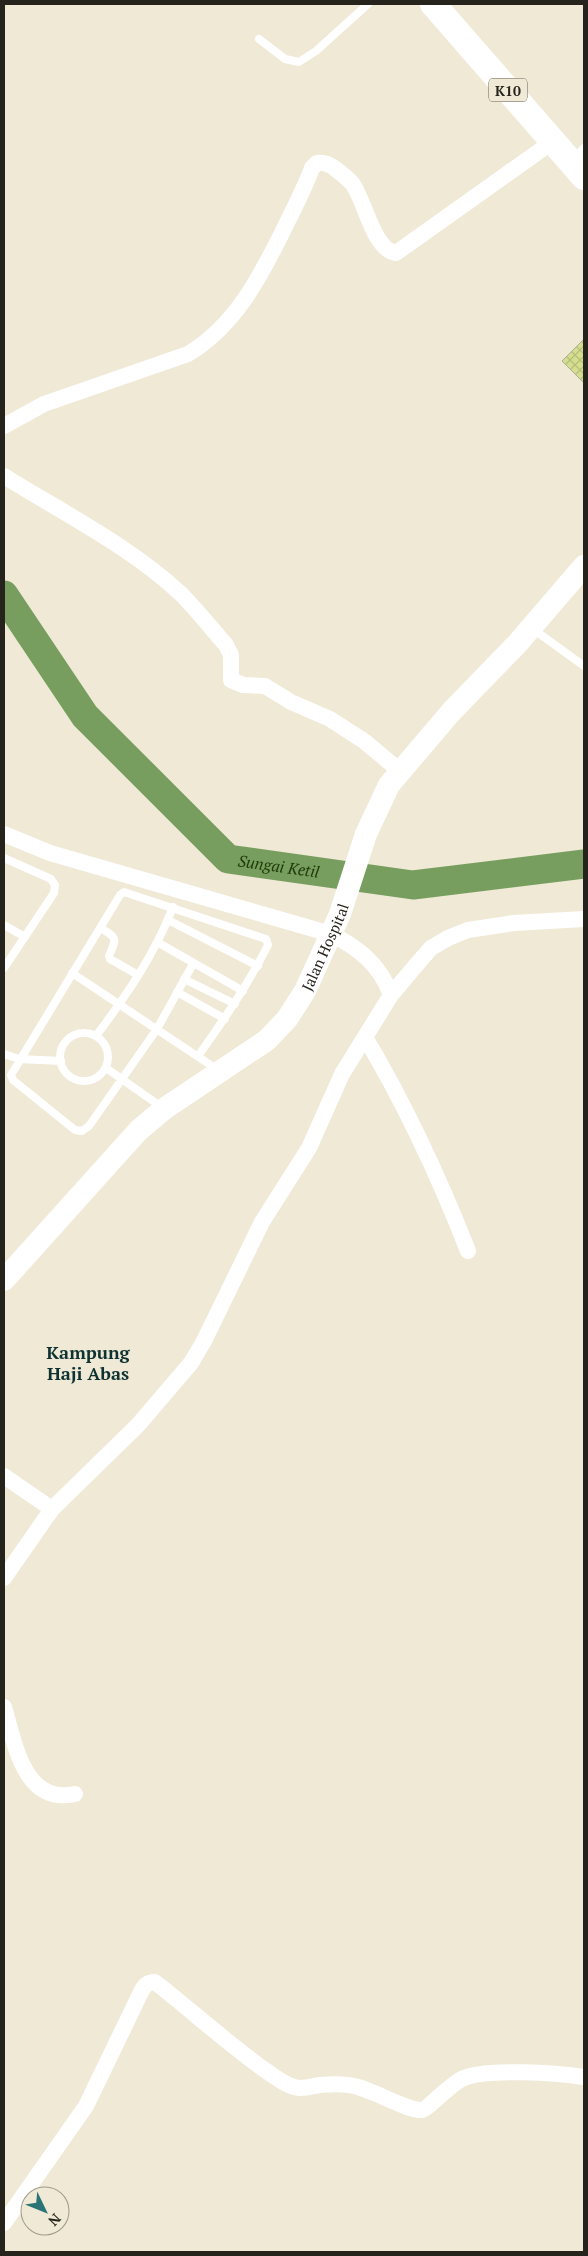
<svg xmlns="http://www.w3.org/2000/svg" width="588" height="2256" viewBox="0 0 588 2256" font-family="'PT Serif',serif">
  <defs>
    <pattern id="building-cross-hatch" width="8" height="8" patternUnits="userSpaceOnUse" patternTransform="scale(1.25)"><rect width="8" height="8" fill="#d5dd8f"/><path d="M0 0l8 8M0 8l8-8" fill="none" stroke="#b7bd7b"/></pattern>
  </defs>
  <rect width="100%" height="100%" fill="#efe9d6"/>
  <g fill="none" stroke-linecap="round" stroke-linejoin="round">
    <path stroke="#779e5e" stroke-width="29" id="s1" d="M4 595 85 716 228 859 413 885 584 864"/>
  </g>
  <path fill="url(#building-cross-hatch)" stroke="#aaad9a" d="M584 339V383L562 361Z"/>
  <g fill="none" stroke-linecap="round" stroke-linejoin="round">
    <path stroke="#fff" stroke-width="8" d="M259 39 285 59 299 62 316 51 368 4
      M573 159 584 148
      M533 629 584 666
      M4 858 51 879 55 885 54 893 4 968
      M168 920 258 966
      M4 925 25 937
      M100 928C117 937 117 938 109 956L110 959 138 975
      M157 942 243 991
      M193 964 157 1029 89 1126 82 1131 75 1130 13 1080 11 1075 120 895 124 892 266 939 268 945C248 985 224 1020 198 1056
      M72 973 218 1070
      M184 979 235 1004
      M177 992 225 1019
      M60 1057a24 24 0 1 1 48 0a24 24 0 1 1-48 0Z
      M96 1036C126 996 155 954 173 907
      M4 1054 19 1059 61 1061
      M106 1068 163 1108"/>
    <path stroke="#fff" stroke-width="16" d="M4 426 44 404 188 354C235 326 260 277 283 231 293 210 304 190 312 168L317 163C325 162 331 165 337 170 342 174 348 179 352 183 365 200 373 250 396 253L552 142
      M4 476C60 511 133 548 181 594 197 610 211 628 226 645L231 655V680L243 685 265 686 291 702 330 719 364 741 400 771
      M4 834 50 853 331 934C359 948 380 965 391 995
      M365 1037C406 1106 439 1177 468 1251
      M4 1476 52 1509
      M4 1578 52 1509 138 1425 191 1363 204 1341 262 1222 309 1148 342 1074 391 995 417 964 431 948 448 938 468 930 514 923 584 919
      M4 1707C15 1744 24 1805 75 1794
      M4 2223 86 2106 141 1992C144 1986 147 1982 155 1982 192 2011 227 2043 265 2070 274 2076 283 2084 294 2087 302 2090 312 2086 320 2085 331 2084 347 2084 358 2087 374 2091 408 2111 422 2110 428 2109 451 2083 464 2078 487 2068 558 2073 584 2077"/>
    <path stroke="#fff" stroke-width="22" id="s2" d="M4 1280 138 1131 164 1109 267 1040 287 1019 305 991 340 914 366 834 389 785 451 712 517 644 584 566"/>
    <path stroke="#fff" stroke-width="26" d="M433 4 584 177"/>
  </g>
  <g text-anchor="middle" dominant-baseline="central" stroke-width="4" stroke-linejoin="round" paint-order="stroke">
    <rect fill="#efe9d6" stroke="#625e53" stroke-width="1" x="489" y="78.5" width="38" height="23" rx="4"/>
    <g font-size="14" font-weight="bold" fill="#25231b">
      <text x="508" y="90">K10</text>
    </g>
    <g font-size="15" fill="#25231b" stroke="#efe9d6">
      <text stroke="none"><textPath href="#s2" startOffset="469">Jalan Hospital</textPath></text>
    </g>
    <g font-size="16" font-style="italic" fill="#203b0c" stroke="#efe9d6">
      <text stroke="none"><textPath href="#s1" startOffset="399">Sungai Ketil</textPath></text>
    </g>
    <g font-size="18" font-weight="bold" fill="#0e3232" stroke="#efe9d6">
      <text x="88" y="1352">Kampung<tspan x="88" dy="21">Haji Abas</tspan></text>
    </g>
  </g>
  <rect width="588" height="2256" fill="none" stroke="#25231b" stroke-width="10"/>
  <g transform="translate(45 2211) rotate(133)"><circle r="24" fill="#efe9d6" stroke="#9e9a8b"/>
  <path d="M0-4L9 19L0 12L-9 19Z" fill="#2a7476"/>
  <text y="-8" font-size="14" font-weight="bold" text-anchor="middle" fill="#25231b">N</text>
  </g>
</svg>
